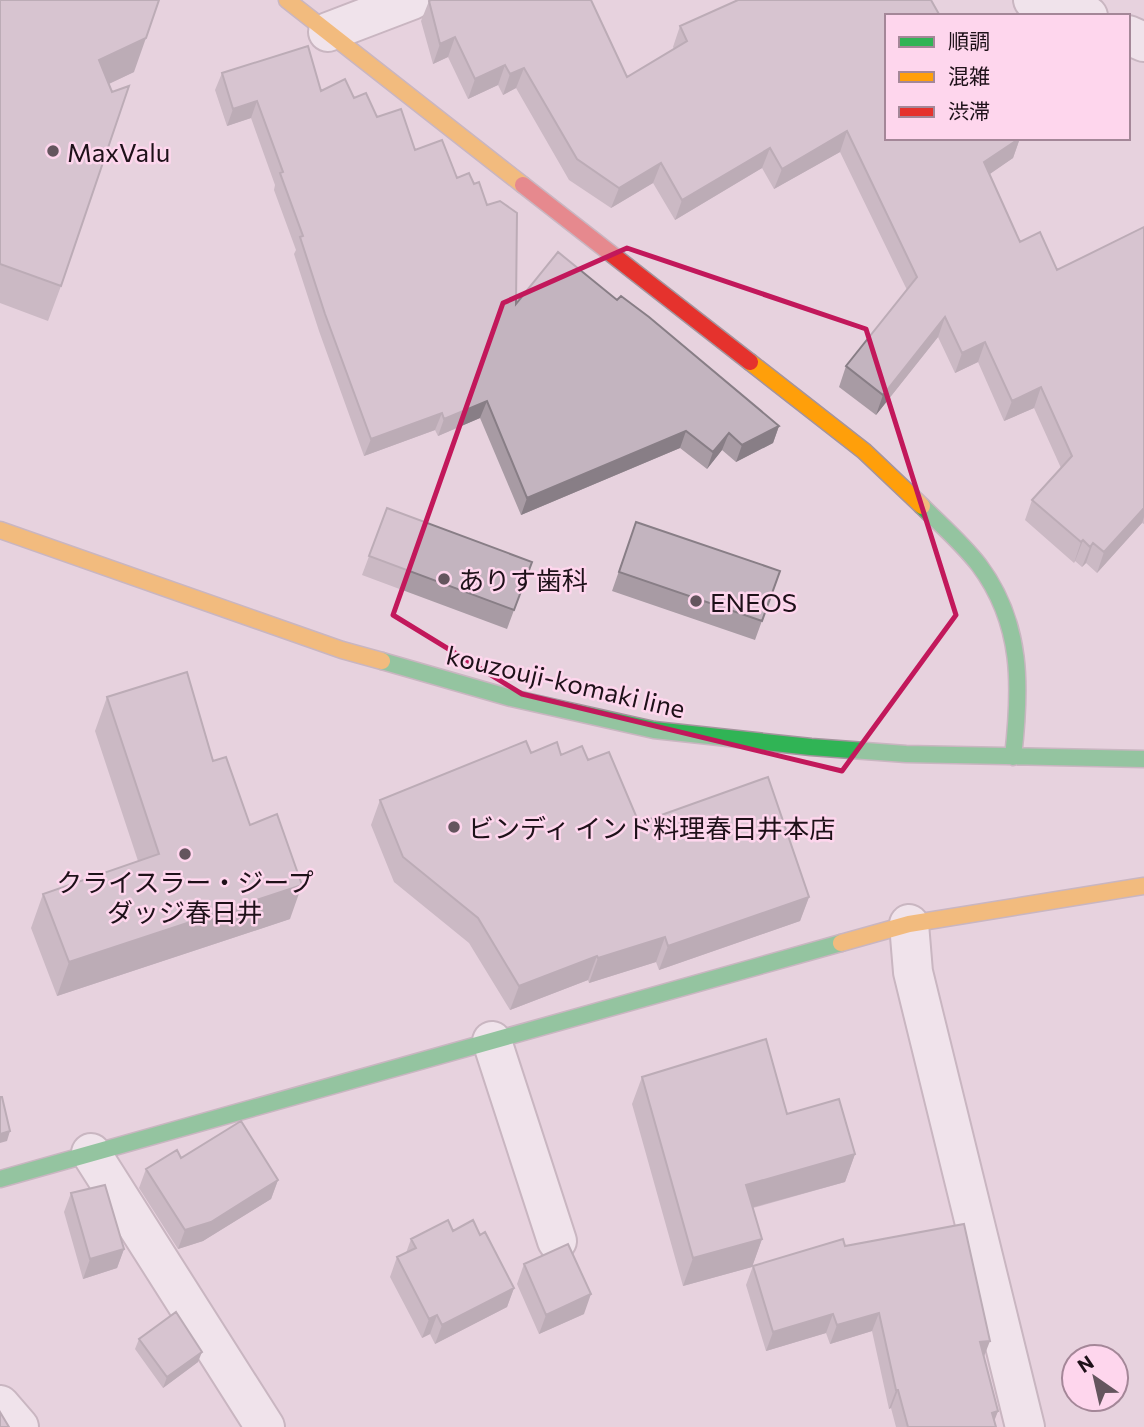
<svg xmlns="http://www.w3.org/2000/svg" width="1144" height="1427" viewBox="0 0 1144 1427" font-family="Commissioner,'Noto Sans JP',sans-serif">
  <rect width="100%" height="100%" fill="#e7d2de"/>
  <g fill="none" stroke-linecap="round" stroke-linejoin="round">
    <defs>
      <path id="street" d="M1033 0 1077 11 1088 16
        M328 32 412 0
        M1128 35 1144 42
        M909 924 913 972 1025 1427
        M492 1041 557 1241
        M91 1153 265 1427
        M0 1405 19 1427"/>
      <path id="fast" d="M922 506C941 525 962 543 979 565 1023 624 1021 687 1013 757
        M382 661 511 698 654 730 811 747 906 754 1144 759
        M0 1179 841 943"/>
      <path id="slow" d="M287 0 523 185
        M750 362 864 451 922 506
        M0 530 342 650 382 661
        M841 943 909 924 1144 886"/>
      <path id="jam" d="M523 185 750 362"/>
    </defs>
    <use href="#street" stroke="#a4949d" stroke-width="42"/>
    <use href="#fast" stroke="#a4949d" stroke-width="19"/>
    <use href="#slow" stroke="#a4949d" stroke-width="19"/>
    <use href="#jam" stroke="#a4949d" stroke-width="19"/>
    <use href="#street" stroke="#fbf8fa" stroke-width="38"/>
    <use href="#fast" stroke="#30b455" stroke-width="16"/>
    <use href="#slow" stroke="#ff9f0a" stroke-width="16"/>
    <use href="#jam" stroke="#e5322d" stroke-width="16"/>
  </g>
  <path fill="#a89ba4" d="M0 0 134 72 109 84 61 286 48 321 0 303Z
    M429 1 627 77 674 49 673 47 680 26 887 16 1020 138 1013 158 989 174 1020 242 1057 270 1144 227V524L1142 523 1097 573 1086 563 1082 567 1075 561 1074 563 1025 520 1032 500 1061 468 1034 408 1004 421 978 362 955 373 938 337 876 415 839 387 846 366 907 290 840 152 774 189 762 168 675 220 653 183 611 208 569 180 516 88 503 95 498 85 468 99 448 57 433 64 421 21Z
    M222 73 354 98 415 150 457 178 516 304 617 300 779 426 773 443 736 462 722 450 707 469 680 448 521 515 480 418 438 436 435 430 364 456 319 331 294 254 296 250 274 190 275 185 251 118 227 126 215 90Z
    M387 508 532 562 507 629 362 575Z
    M636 522 780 571 755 640 612 591Z
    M107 697 213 761 250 825 290 919 57 996 31 928 43 894 138 861 95 731Z
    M531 753 561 755 588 760 639 823 809 897 800 921 659 970 656 962 589 983 588 980 510 1010 469 943 394 882 371 825 380 800Z
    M642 1077 787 1114 855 1154 845 1182 753 1208 762 1239 752 1267 683 1286 632 1104Z
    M181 1158 278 1180 271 1199 203 1241 178 1249 139 1188 146 1169Z
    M71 1193 124 1249 117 1268 83 1279 64 1212Z
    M453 1231 480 1235 514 1288 507 1307 435 1344 430 1334 422 1338 390 1277 397 1257 406 1253 411 1239Z
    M845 1246 984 1357 998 1411 994 1420 996 1427H896L891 1408 889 1409 872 1331 830 1344 826 1333 766 1351 746 1285 753 1266Z
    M524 1264 584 1314 539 1334 517 1284Z
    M139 1339 198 1362 163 1388 135 1349Z"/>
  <path fill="#887e86" d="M455 37 448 57 433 64 440 44Z
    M146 38 134 72 87 94 99 60Z
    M505 65 498 85 468 99 475 79Z
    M524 68 516 88 503 95 510 74Z
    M257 101 251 118 227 126 233 109Z
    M847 131 840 152 774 189 782 169Z
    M1020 138 1013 158 977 183 984 162Z
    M770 148 762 168 675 220 682 200Z
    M661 163 653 183 611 208 619 188Z
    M945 317 938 337 876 415 883 395Z
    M985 342 978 362 955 373 962 353Z
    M1041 387 1034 408 1004 421 1012 401Z
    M487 401 480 418 438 436 444 419Z
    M442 413 435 430 364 456 371 439Z
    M779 426 773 443 736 462 742 445Z
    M686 431 680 448 521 515 527 498Z
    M729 433 722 450 707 469 713 452Z
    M1144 508V517L1142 523 1097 573 1104 552Z
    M1083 540 1075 561 1074 563 1081 542Z
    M1093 543 1086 563 1082 567 1090 547Z
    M302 885 290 919 57 996 69 962Z
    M809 897 800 921 659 970 668 946Z
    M665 937 656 962 589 983 598 958Z
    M597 956 588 980 510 1010 519 986Z
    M10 1131 7 1141 0 1143V1134Z
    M855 1154 845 1182 736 1212 746 1185Z
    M278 1180 271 1199 203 1241 178 1249 185 1230Z
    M762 1239 752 1267 683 1286 693 1258Z
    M124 1249 117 1268 83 1279 90 1259Z
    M514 1288 507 1307 435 1344 442 1325Z
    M591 1294 584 1314 539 1334 546 1315Z
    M879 1313 872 1331 830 1344 837 1325Z
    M833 1314 826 1333 766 1351 773 1332Z
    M437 1315 430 1334 422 1338 429 1319Z
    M990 1341 983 1359 980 1342Z
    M202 1352 198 1362 163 1388 167 1377Z
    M896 1390H898L891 1408 889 1409Z
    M998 1411 992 1427V1413Z"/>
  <path fill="#c3b4bf" stroke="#887e86" stroke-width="2" d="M0 0H159L146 38 99 60 112 92 129 86 61 286 0 264Z
    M431 0H591L627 77 687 41 680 26 738 0H931L940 16H887V138H1020L984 162 1020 242 1040 232 1057 270 1144 227V508L1104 552 1093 543 1090 547 1083 540 1081 542 1032 500 1072 456 1041 387 1012 401 985 342 962 353 945 317 883 395 846 366 917 277 847 131 782 169 770 148 682 200 661 163 619 188 577 159 524 68 510 74 505 65 475 79 455 37 440 44 429 1Z
    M308 46 321 91 345 79 354 98 366 93 377 117 401 109 415 150 442 140 457 178 469 173 474 184 479 182 487 205 500 201 517 213 516 304 558 252 617 300 621 296 649 317 779 426 742 445 729 433 713 452 686 431 527 498 487 401 444 419 442 413 371 439 325 314 300 237 303 236 280 173 283 172 257 101 233 109 222 73Z
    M387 508 532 562 514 610 369 556Z
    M636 522 780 571 762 621 619 572Z
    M187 672 213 761 226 757 250 825 277 814 302 885 69 962 43 894 159 854 107 697Z
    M526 741 531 753 557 742 561 755 582 746 588 760 609 752 639 823 768 777 809 897 668 946 665 937 598 958 597 956 519 986 478 918 403 857 380 800Z
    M766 1039 787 1114 839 1099 855 1154 746 1185 762 1239 693 1258 642 1077Z
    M0 1097H2L10 1131 0 1134Z
    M241 1121 278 1180 211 1222 185 1230 146 1169 177 1150 181 1158Z
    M105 1185 124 1249 90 1259 71 1193Z
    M448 1220 453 1231 473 1220 480 1235 485 1232 514 1288 442 1325 437 1315 429 1319 397 1257 416 1248 411 1239Z
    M964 1224 990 1341 980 1342 998 1411 992 1413 996 1427H908L898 1390H896L879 1313 837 1325 833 1314 773 1332 753 1266 843 1239 845 1246Z
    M568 1244 591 1294 546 1315 524 1264Z
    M176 1312 202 1352 167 1377 139 1339Z
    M0 1412 9 1427H0Z"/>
  <path d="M0 0H1144V1427H0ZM627 248 866 329 956 615 842 771 522 694 393 615 503 303Z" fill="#e7d2de" fill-opacity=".55" fill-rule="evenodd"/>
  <path fill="none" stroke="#c2185b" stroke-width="5" stroke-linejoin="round" d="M627 248 866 329 956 615 842 771 522 694 393 615 503 303Z"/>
  <g fill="#64555e" stroke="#fed6ed" stroke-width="2.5">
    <circle cx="53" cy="151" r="7"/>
    <circle cx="444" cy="579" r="7"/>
    <circle cx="696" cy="601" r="7"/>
    <circle cx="454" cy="827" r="7"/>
    <circle cx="185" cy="854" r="7"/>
  </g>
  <g text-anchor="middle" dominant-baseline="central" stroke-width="5" stroke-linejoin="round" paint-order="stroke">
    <g font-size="26" fill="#1e1119" stroke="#fed6ed" text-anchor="start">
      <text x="67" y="151">MaxValu</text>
      <text x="458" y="579">ありす歯科</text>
      <text x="710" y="601">ENEOS</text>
      <text x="468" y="827">ビンディ インド料理春日井本店</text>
      <text x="185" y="881" text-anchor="middle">クライスラー・ジープ<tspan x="185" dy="30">ダッジ春日井</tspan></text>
    </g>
    <g font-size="26" fill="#1e1119" stroke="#fed6ed">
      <text transform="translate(566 681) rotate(13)">kouzouji-komaki line</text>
    </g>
  </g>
  <rect x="885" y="14" width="245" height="126" fill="#fed6ed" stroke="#a48798" stroke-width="2"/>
  <rect x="899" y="37" width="35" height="10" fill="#30b455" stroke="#a48798" stroke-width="2"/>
  <text x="948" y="49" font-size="21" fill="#1e1119">順調</text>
  <rect x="899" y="72" width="35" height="10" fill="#ff9f0a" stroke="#a48798" stroke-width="2"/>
  <text x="948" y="84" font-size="21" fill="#1e1119">混雑</text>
  <rect x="899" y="107" width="35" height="10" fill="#e5322d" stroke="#a48798" stroke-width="2"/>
  <text x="948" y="119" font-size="21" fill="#1e1119">渋滞</text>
  <g transform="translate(1095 1378) rotate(326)"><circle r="33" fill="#fed6ed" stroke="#a48798" stroke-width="2"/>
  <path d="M0-5L12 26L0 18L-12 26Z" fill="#64555e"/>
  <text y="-10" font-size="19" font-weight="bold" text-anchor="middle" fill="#1e1119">N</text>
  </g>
</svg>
